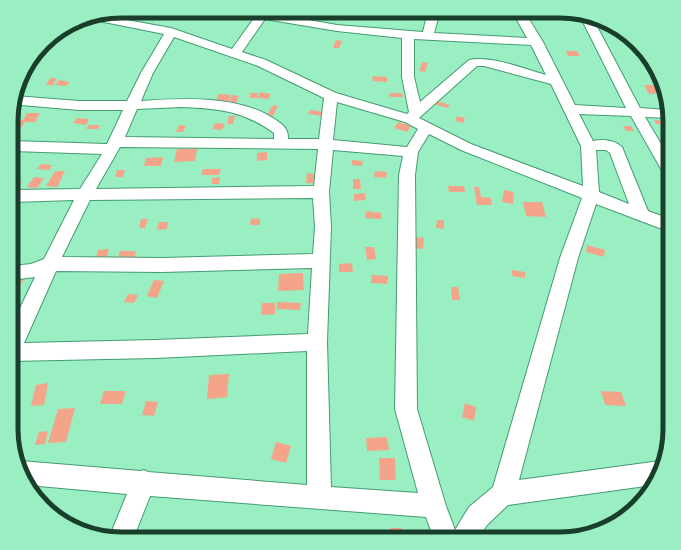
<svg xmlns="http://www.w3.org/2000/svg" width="681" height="550" viewBox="0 0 681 550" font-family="'Playfair Display',serif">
  <rect width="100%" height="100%" fill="#99efc1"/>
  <path fill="#f4a589" d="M336 40 342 41 339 48H333Z
    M566 51H577L580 56H568Z
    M422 62 428 63 425 72 419 71Z
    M373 76 387 77V82L372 81Z
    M50 78H57L53 85H46Z
    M59 80 70 82 66 86 55 85Z
    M644 85H657L662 93 649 94Z
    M260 92 271 94 268 99 258 98Z
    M250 93H258V98H250Z
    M389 93H402L403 97H390Z
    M219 94 231 95 227 104 215 102Z
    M232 95 239 96 235 105 228 104Z
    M437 101 450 105 447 108 434 104Z
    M273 105 278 106 273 116 267 115Z
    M310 110 324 112 322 116 308 114Z
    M27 113H40L35 122H25L17 134H12V127L17 120H23Z
    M229 116H235L233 124H227Z
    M457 116 465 118 463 123 455 121Z
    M77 118 89 119 86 125 73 123Z
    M654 120 670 121V125L656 124Z
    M398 122 411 126 407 132 394 128Z
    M215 123 225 124 222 130 212 129Z
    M89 125H100L98 129H86Z
    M179 125 186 126 183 132H176Z
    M623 126H631L634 131H626Z
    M177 149H197L195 161 174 162Z
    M267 152V160L257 161V153Z
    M163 157 161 166H144L146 158Z
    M352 160 363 161 362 166 352 165Z
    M41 164 52 165 49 170 37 169Z
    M203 169H221L219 175H201Z
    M117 170H125L123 177H115Z
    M55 171H65L57 187 46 186Z
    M375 171 387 172 386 178 374 177Z
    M307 173 315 174 314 183H306Z
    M34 177 44 178 37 188 27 187Z
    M220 177 219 184H212V178Z
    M353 179H360L361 189H353Z
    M12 181H22L19 186H12Z
    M448 186H464L465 192H449Z
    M474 187H479L481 197 491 198 492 205H477Z
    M504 190 514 192 513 204 502 202Z
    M365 193 366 200 354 201V194Z
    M523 202H542L546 217 526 216Z
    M366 211 381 213V219L365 218Z
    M251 218 260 219V225H250Z
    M141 219H148L145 228H139Z
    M437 220H444V229L436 228Z
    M159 222H168L167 229 157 230Z
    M415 237 424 238 423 249 413 248Z
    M587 245 605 250 604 257 586 252Z
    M365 247H374L376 259 367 260Z
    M109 249 107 257 96 258 98 250Z
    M120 251H136L135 257H118Z
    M352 263 353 272H339V264Z
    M512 270 525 272V278L512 276Z
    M303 273 304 290 278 291 279 274Z
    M372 275 388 276 387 284 371 283Z
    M13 278 24 279 19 287 12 286Z
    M154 280 164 281 157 298 147 296Z
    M451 287H458L460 300H452Z
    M128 294 138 295 134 303 124 302Z
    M277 302 301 303 300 310 277 309Z
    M262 303H275V314L261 315Z
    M229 374 227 397 207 399 209 375Z
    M48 383 44 405 31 406 36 385Z
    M104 391H126L122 404H100Z
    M601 391 621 392 626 406 605 405Z
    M146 401 158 402 154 416 142 415Z
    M465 403 476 407 474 421 462 417Z
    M75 408 66 442 48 443 58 409Z
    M48 431 45 444 35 445 39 432Z
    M387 437 389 450 367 451 366 438Z
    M276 442 291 446 286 463 271 459Z
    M379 458H395L396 480H380Z
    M390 528H402L403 539H391Z
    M491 531 511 539H489Z"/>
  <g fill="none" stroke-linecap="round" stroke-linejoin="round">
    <defs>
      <path id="minor" d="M121 11H230L224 14 168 18 121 15 115 12Z
        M259 11H271L269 13 337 25 423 32 428 11H440L434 33 527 38 512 11H524L543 42 575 105 626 108 580 16 581 15 592 17 640 108 668 110 669 118 645 117 670 159V177L665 176 631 116 579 114 593 141C603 139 614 140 622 147L648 211 670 219V232L596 204 578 258 519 480 660 461 663 463 659 478 653 485 508 505 487 525 478 539H434L426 517 150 496 133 539 109 538 127 494 28 485 22 478 18 463 21 461 141 471 144 470 148 472 307 485V351L155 358 11 361V327L35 277 12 280V266L31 264 44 259 74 200 12 202V190L80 189 102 154 12 151V141L107 144 123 110H79L21 105 13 104 15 96 79 101H127L141 73 164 34 89 19 85 18V17L99 15 171 28 232 49ZM265 19 337 31 402 38V77L409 112 407 114 336 93 266 60 242 52ZM174 37 258 66 324 98 319 139H288C288 128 284 126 276 120 240 95 183 98 141 101L153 73ZM414 39 531 45 546 75C524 69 491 55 469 60L420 102 414 77ZM477 66H484L551 84 581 146 583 186 471 144 419 118ZM337 102 405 122 418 129 407 147 333 140ZM181 107C217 108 244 111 274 133V139L125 137 137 109ZM429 134 461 150 582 198 560 258 493 487 469 507 455 530 446 506 417 409 415 175 418 152ZM120 147 318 149 314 186 96 189ZM333 150 403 156 399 175 395 409 418 493 331 487 327 342 331 227 329 192ZM596 150H606L610 153 629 204 599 192ZM313 198 315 227 313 254 162 258 62 257 90 200ZM312 268 308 334 155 340 24 343 56 271 162 272Z"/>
    </defs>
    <use href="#minor" stroke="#459b72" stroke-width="2"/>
    <use href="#minor" fill="#fff" fill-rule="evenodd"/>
  </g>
  <path d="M0 0H681V550H0ZM121 18H560A103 103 0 0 1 663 121V429A103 103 0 0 1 560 532H121A103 103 0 0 1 18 429V121A103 103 0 0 1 121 18Z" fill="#99efc1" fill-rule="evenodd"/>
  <path fill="none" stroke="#1a3e2c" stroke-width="5" d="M121 18H560A103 103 0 0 1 663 121V429A103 103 0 0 1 560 532H121A103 103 0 0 1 18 429V121A103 103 0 0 1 121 18Z"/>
</svg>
